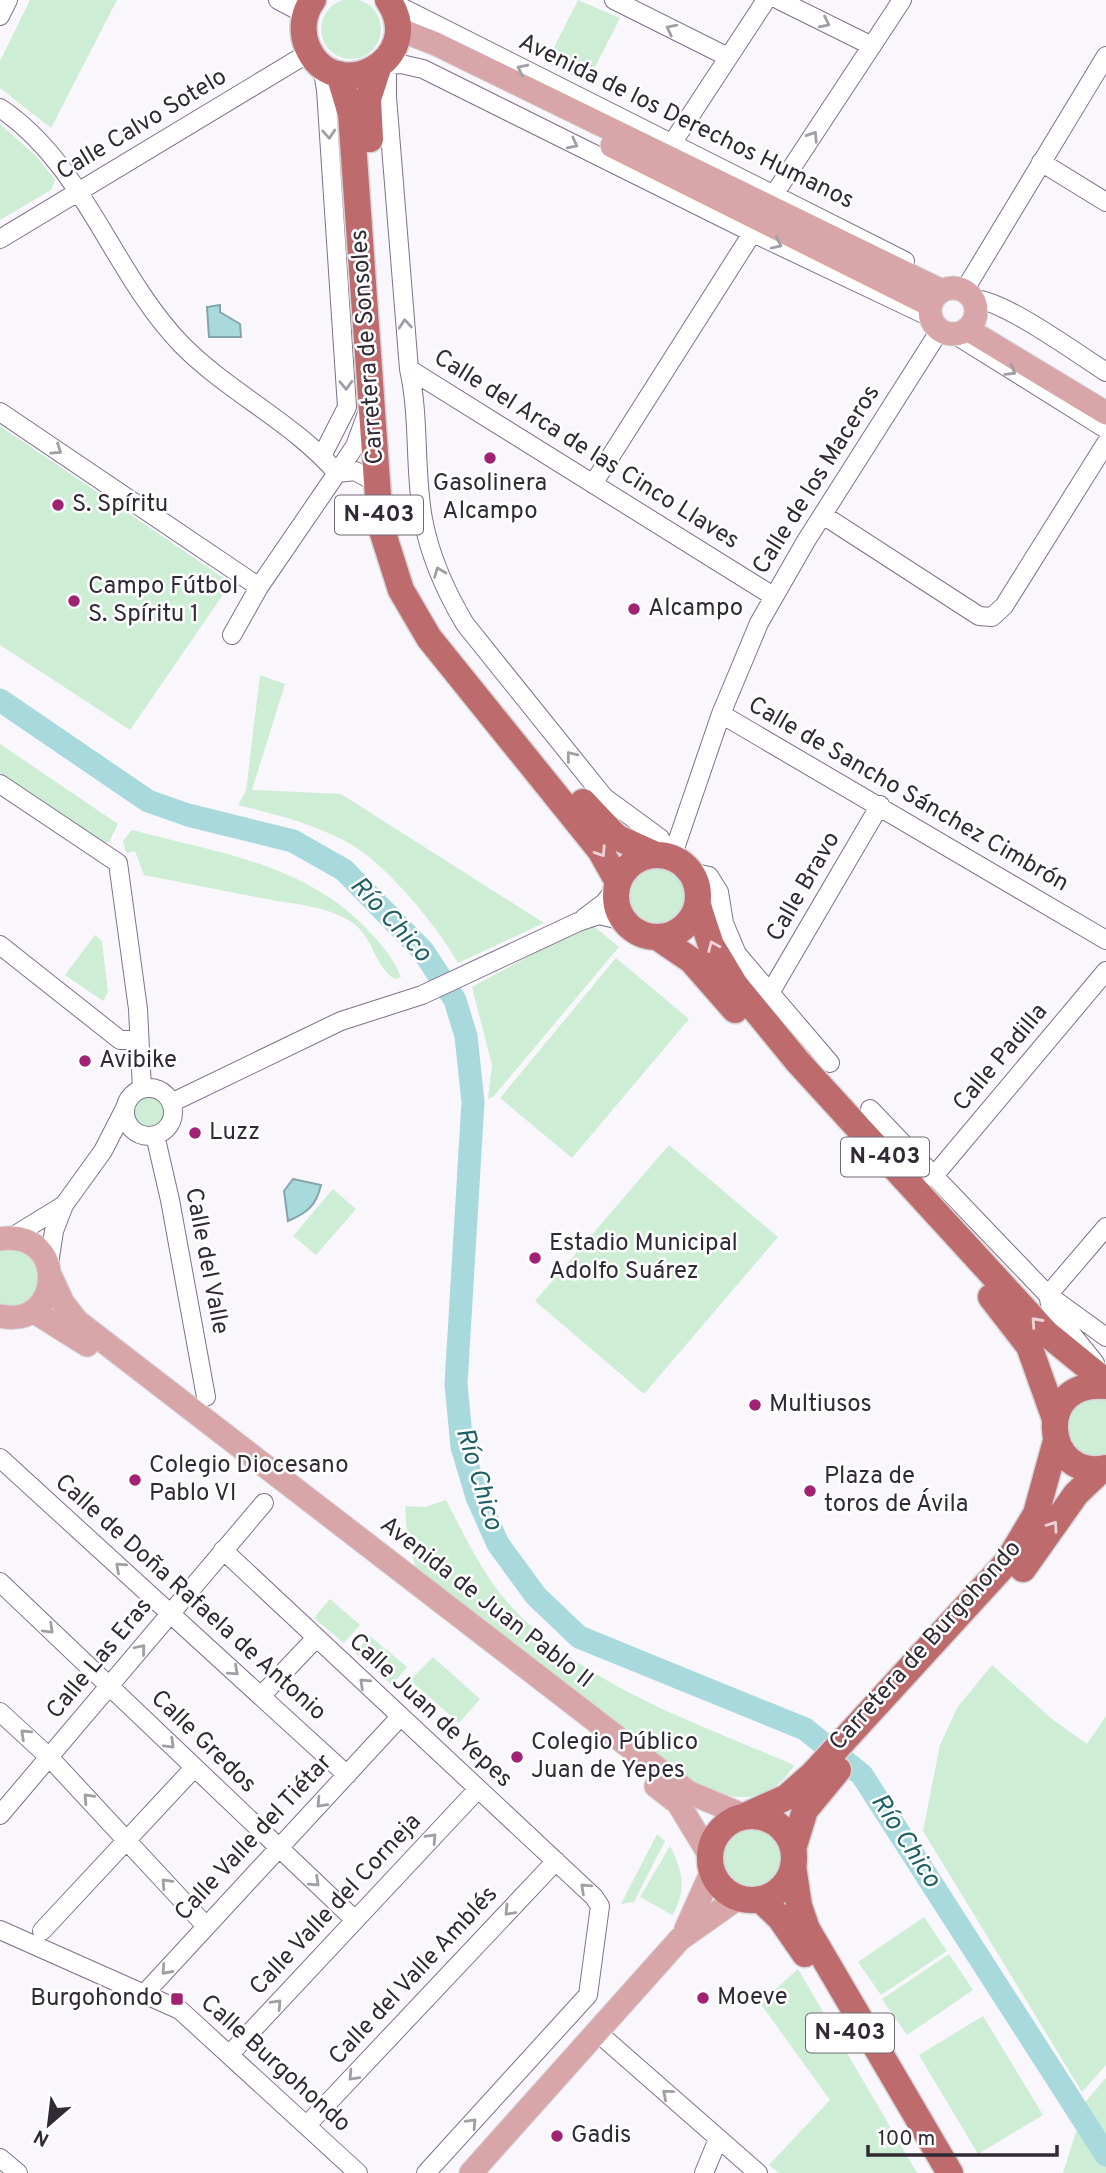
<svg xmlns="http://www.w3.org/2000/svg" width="1106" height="2173" viewBox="0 0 1106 2173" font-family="Overpass,sans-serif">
  <rect width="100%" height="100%" fill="#f9f6fc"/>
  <path fill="#cdeed5" d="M321 29a30 30 0 1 1 60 0a30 30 0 1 1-60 0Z
    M30 0H117L51 128 0 88V61Z
    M578 0 620 18 587 83 546 63Z
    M0 124 36 156 55 180 51 190 0 220Z
    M0 426 231 583 130 730 0 645Z
    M260 675 285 684 252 790 341 794 544 923 458 963C438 926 382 859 345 841 311 823 275 814 238 805L246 791Z
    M0 744 118 824 109 842 105 843 0 773Z
    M132 830C215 852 301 863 364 926 380 943 392 955 401 977L395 979C373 966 375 937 350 921 324 906 300 905 272 900 229 892 186 883 144 875L135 851 126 853 123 841Z
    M628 896a30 30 0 1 1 60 0a30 30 0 1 1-60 0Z
    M590 923 619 947 493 1097 488 1099 492 1065 472 987Z
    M95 935 102 941 108 992 103 1001 65 975Z
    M616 958 689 1019 572 1158 500 1098Z
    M134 1112a16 16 0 1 1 32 0a16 16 0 1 1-32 0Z
    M669 1145 778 1237 644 1394 535 1301Z
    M333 1189 356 1209 316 1255 293 1236Z
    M0 1247H21L43 1270 35 1301 0 1309Z
    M1106 1396V1457L1095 1459 1071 1447 1065 1421 1079 1400Z
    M446 1500C465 1536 482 1574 509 1604 583 1686 695 1722 794 1765 771 1803 737 1804 701 1785L698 1790 418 1575 407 1537 405 1506 425 1507Z
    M330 1599 360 1625 344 1643 314 1618Z
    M370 1636 407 1667 392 1685 355 1653Z
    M433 1657 480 1699 459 1723 410 1680Z
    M992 1665 1052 1719 1087 1744 1106 1716V2065L1082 2092 923 1831 940 1745 957 1708Z
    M719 1858a33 33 0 1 1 66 0a33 33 0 1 1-66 0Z
    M657 1834 665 1841 634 1902 621 1904Z
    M670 1846C683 1871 687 1891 672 1915L640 1897Z
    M924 1917 947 1951 881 1995 858 1962Z
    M949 1954 973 1990 907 2035 882 1999Z
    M798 1969 917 2173H779L769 2165 830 2100 760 2003Z
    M983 2016 1043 2115 978 2154 919 2055Z
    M1106 2078V2173H1063L1086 2101Z"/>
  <path fill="#a8dadd" stroke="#84a5ab" stroke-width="2" d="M220 305V312L240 324 241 337H209L207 307Z
    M293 1179 321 1185C316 1206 307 1213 288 1221L284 1191Z"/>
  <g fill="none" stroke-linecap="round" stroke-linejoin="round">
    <path stroke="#a8dadd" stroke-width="23" d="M0 700 148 801 188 815 293 841 344 870 423 951 455 1000 466 1036 473 1102 456 1384 462 1447 477 1497 498 1544 536 1596 579 1637 805 1729 862 1775 1106 2155"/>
    <defs>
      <path id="minor" d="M278 0 305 14
        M614 0 728 57
        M779 0 872 46
        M393 8H403L905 261
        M0 16 8 0
        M387 60V97L409 369C420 418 414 470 423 519 430 557 446 592 465 624L604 797 660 838 669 856
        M322 66 326 90 347 407 322 456
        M380 66 401 64 423 69 753 233 930 317
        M0 108C84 164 112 272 181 344 228 392 293 422 337 473L259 587 232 635
        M671 145 766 0
        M1041 162 1106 202
        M775 193 902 0
        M0 239 310 52
        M964 291 1106 56
        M972 299C1000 297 1079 355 1106 372
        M954 334 1106 429
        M409 369 773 596
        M0 412 259 587
        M337 473 355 446 368 411
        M337 473 355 471 377 483
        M593 484 758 224
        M823 515 979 616 992 617 1004 606 1106 443
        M721 714 1106 940
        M0 784 118 863 138 1009 142 1089
        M672 857 721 714 759 623 806 541 940 330
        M691 872 709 876 719 892 724 923 737 954 830 1063
        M584 918 604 903 616 888
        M0 945 120 1040H139
        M770 993 880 805
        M125 1112a24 24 0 1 1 48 0a24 24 0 1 1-48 0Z
        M171 1103 341 1021 422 995 578 922 599 915 624 921
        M870 1109 1048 1295 1106 1337
        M155 1135 170 1200 206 1397
        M933 1177 1106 971
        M12 1237 64 1205
        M49 1264 54 1231 64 1205 103 1151 125 1108
        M1048 1295 1106 1227
        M1049 1299 1051 1308 1095 1363
        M0 1458 347 1775
        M223 1550 594 1897 600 1906 588 1995 426 2173
        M0 1582 355 1920
        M261 1696 316 1638
        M0 1712 49 1757 206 1926
        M0 1815 264 1503
        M0 1930 180 2010 358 2173
        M42 1931 194 1768
        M145 1993 400 1717
        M597 2032 758 2173
        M230 2054 478 1789
        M307 2125 556 1861
        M0 2158 18 2173
        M704 2173 718 2139"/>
      <path id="major" d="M398 29 436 44 942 291
        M612 146 930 305
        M930 311a23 23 0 1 1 46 0a23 23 0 1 1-46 0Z
        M967 329 1106 413
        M0 1239C68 1228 64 1330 0 1316
        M51 1277 63 1303 77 1321 688 1792 745 1816
        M33 1311 87 1345
        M656 1786 678 1803 709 1854
        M686 1929 712 1871
        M471 2173 680 1939 738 1898"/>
      <path id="highway" d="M313 0C303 13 301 31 307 46 333 109 429 60 388 0
        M339 74 351 114 380 524 401 590 429 638 600 850 618 882
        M370 139 368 99 378 68
        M583 802 616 837 654 854
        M616 896a41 41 0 1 1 82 0a41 41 0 1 1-82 0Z
        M698 906 711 945 735 985 798 1062 1046 1333 1106 1382
        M657 937 691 960 735 1010
        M991 1297 1029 1346 1055 1419
        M1106 1386C1033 1379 1043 1481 1106 1468
        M1023 1569 1076 1494 1102 1469
        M747 1815 787 1797 813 1774 1008 1561 1036 1514 1056 1441
        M710 1858a42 42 0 1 1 84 0a42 42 0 1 1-84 0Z
        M793 1849 805 1810 838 1770
        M793 1866 799 1906 807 1929 950 2173
        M760 1899 780 1918 805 1954"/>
    </defs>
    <use href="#minor" stroke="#80718a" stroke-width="20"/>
    <use href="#major" stroke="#d6d4d7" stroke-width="25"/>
    <use href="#highway" stroke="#d6d4d7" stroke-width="29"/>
    <use href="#minor" stroke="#fff" stroke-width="18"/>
    <use href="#major" stroke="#d8a6a8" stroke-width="23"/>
    <use href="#highway" stroke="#be6b6e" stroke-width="26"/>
  </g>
  <defs><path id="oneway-chevron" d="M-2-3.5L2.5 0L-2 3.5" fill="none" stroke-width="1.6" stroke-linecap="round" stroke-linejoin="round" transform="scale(1.75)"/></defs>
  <g stroke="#a29fa4">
    <use href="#oneway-chevron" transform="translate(825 23) rotate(26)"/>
    <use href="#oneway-chevron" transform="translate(671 29) rotate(-153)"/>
    <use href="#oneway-chevron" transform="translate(522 69) rotate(-154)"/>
    <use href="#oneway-chevron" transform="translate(329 134) rotate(86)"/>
    <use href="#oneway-chevron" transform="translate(813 136) rotate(-57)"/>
    <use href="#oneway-chevron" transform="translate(573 144) rotate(27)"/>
    <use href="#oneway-chevron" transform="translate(777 244) rotate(25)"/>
    <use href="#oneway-chevron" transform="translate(405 324) rotate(-95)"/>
    <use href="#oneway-chevron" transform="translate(1011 371) rotate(31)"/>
    <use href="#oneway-chevron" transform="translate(346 385) rotate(88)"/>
    <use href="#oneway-chevron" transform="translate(57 450) rotate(34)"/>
    <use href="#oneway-chevron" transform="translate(439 572) rotate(-111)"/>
    <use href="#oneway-chevron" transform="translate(571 756) rotate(-129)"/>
    <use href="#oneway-chevron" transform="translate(120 1567) rotate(-138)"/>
    <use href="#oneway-chevron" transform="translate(49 1629) rotate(44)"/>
    <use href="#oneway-chevron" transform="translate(141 1649) rotate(-50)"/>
    <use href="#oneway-chevron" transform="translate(234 1671) rotate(42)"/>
    <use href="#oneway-chevron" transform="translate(364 1683) rotate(-137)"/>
    <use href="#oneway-chevron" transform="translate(25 1734) rotate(-137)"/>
    <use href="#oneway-chevron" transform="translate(170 1744) rotate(44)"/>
    <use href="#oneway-chevron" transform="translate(88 1798) rotate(-133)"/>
    <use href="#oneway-chevron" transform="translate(321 1803) rotate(133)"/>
    <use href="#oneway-chevron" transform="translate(432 1838) rotate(-47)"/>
    <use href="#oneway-chevron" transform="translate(315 1882) rotate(43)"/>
    <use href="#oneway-chevron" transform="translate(166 1883) rotate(-133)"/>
    <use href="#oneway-chevron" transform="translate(585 1888) rotate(-137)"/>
    <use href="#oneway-chevron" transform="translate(509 1911) rotate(134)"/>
    <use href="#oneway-chevron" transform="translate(166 1970) rotate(132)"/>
    <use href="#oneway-chevron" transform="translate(277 2004) rotate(-47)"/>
    <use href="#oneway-chevron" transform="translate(353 2076) rotate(133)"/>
    <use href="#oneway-chevron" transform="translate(667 2094) rotate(-139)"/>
    <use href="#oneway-chevron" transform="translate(472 2123) rotate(-47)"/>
  </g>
  <g stroke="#ecd3d4">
    <use href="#oneway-chevron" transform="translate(601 852) rotate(57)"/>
    <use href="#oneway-chevron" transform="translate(713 946) rotate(-113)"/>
    <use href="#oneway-chevron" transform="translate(1036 1322) rotate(-132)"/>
    <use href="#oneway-chevron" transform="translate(1053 1526) rotate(-55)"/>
  </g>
  <g fill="#a12172" stroke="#fff" stroke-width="2.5">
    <circle cx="490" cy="458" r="7"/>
    <circle cx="58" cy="505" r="7"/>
    <circle cx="74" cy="601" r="7"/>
    <circle cx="634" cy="609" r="7"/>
    <circle cx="85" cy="1061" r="7"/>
    <circle cx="195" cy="1133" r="7"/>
    <circle cx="535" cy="1258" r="7"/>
    <circle cx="755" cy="1405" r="7"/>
    <circle cx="135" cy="1480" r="7"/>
    <circle cx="810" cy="1491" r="7"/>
    <circle cx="517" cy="1757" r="7"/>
    <circle cx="703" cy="1998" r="7"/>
    <rect x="170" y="1992" width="14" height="14" rx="3.5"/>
    <circle cx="557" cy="2136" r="7"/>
  </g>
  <g text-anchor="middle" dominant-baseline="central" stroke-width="5" stroke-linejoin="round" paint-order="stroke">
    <g fill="#fff" stroke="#6f6a72" stroke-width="2">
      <rect x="335" y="495.5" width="88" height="39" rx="5"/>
      <rect x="841" y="1137.5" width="88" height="39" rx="5"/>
      <rect x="806" y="2013.5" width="88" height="39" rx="5"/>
    </g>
    <g font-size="23" font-weight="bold" fill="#312a35">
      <text x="379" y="515">N-403</text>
      <text x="885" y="1157">N-403</text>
      <text x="850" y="2033">N-403</text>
    </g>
    <g font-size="24" fill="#312a35" stroke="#fff">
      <text transform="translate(686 122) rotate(26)">Avenida de los Derechos Humanos</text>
      <text transform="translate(142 125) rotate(-31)">Calle Calvo Sotelo</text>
      <text transform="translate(368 347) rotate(-94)">Carretera de Sonsoles</text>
      <text transform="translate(586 450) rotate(32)">Calle del Arca de las Cinco Llaves</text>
      <text transform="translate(817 480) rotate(-58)">Calle de los Maceros</text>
      <text transform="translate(908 795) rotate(30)">Calle de Sancho Sánchez Cimbrón</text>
      <text transform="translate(804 887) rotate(-60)">Calle Bravo</text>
      <text transform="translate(1001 1058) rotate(-50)">Calle Padilla</text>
      <text transform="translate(206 1261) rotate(79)">Calle del Valle</text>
      <text transform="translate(190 1598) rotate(42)">Calle de Doña Rafaela de Antonio</text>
      <text transform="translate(486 1603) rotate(38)">Avenida de Juan Pablo II</text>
      <text transform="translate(926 1646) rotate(-48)">Carretera de Burgohondo</text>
      <text transform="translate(100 1659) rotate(-50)">Calle Las Eras</text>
      <text transform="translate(430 1711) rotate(43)">Calle Juan de Yepes</text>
      <text transform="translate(203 1742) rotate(44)">Calle Gredos</text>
      <text transform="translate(254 1838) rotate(-47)">Calle Valle del Tiétar</text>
      <text transform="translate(336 1905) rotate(-47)">Calle Valle del Corneja</text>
      <text transform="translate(414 1976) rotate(-47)">Calle del Valle Amblés</text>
      <text transform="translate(275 2064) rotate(42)">Calle Burgohondo</text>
    </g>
    <g font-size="24" fill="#312a35" stroke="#fff" text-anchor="start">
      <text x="490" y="484" text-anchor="middle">Gasolinera<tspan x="490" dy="28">Alcampo</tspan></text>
      <text x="72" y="505">S. Spíritu</text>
      <text x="88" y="587">Campo Fútbol<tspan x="88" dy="28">S. Spíritu 1</tspan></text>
      <text x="648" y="609">Alcampo</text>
      <text x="99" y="1061">Avibike</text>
      <text x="209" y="1133">Luzz</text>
      <text x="549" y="1244">Estadio Municipal<tspan x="549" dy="28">Adolfo Suárez</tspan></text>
      <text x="769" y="1405">Multiusos</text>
      <text x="149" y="1466">Colegio Diocesano<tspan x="149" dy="28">Pablo VI</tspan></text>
      <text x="824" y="1477">Plaza de<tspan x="824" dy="28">toros de Ávila</tspan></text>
      <text x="531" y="1743">Colegio Público<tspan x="531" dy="28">Juan de Yepes</tspan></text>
      <text x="717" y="1998">Moeve</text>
      <text x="163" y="1999" text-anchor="end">Burgohondo</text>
      <text x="571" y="2136">Gadis</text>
    </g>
    <g font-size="26" font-style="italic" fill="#1e6065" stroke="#fff">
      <text transform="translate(390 920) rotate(47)">Río Chico</text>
      <text transform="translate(478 1479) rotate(73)">Río Chico</text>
      <text transform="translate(905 1841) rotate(57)">Río Chico</text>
    </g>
  </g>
  <g transform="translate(49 2124) rotate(208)" stroke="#ffffff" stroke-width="5" paint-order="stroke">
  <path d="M0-5L12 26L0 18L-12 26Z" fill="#312a35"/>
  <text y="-10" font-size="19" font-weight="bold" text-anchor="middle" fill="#312a35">N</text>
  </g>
  <path d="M868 2145v10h189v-10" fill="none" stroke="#312a35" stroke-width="3.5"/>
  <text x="878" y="2145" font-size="21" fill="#312a35" stroke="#ffffff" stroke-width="5" paint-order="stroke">100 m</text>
</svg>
